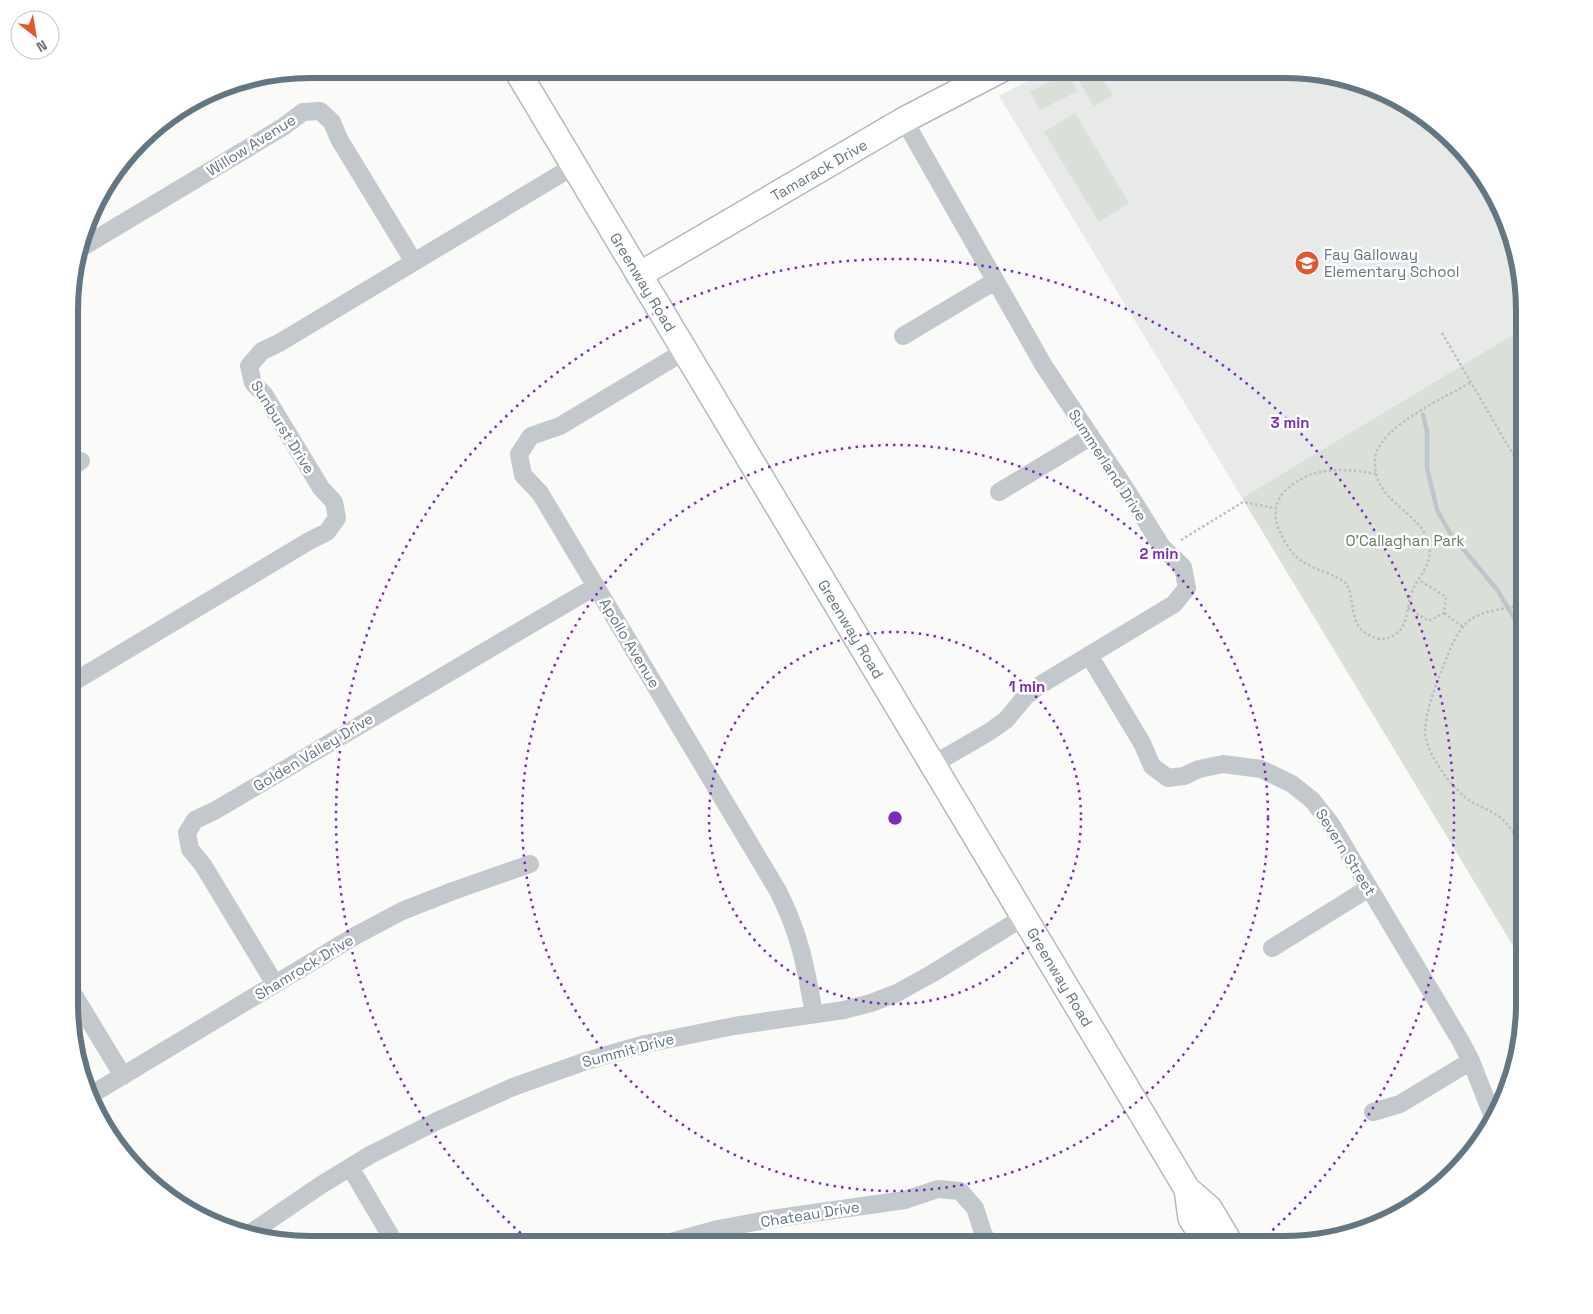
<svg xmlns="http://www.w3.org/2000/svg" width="1593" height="1314" viewBox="0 0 1593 1314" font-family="'Space Grotesk',sans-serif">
  <rect width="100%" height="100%" fill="#fafaf8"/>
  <path fill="#e8e9e9" d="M1052 69H1299L1376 87 1454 139 1506 217 1524 309V328L1242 498 999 96Z"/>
  <path fill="#dadfd7" d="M1074 69H1096L1113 95 1094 106 1072 70Z
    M1067 73 1078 91 1040 110 1030 92Z
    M1075 113 1129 203 1099 222 1044 132Z
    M1524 328V964L1242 498Z"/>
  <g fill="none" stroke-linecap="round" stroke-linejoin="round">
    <path stroke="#bbc7cb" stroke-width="4.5" d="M1423 415 1427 431V468L1437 510 1450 533 1498 591 1514 618 1519 636 1524 660 1518 705"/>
    <defs>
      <path id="secondary" d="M516 69 1187 1189 1209 1208 1231 1245
        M639 275 904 120 1002 69
        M1187 1189 1191 1218 1208 1245"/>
    </defs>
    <use href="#secondary" stroke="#b3babf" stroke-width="28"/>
    <path stroke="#bbbfc2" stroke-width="2.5" stroke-dasharray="2.5 2.5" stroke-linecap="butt" d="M1442 333 1524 473
      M1376 474C1357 470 1335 468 1316 473 1310 474 1304 478 1298 481 1266 500 1272 525 1292 552 1306 570 1330 570 1347 584 1355 601 1349 623 1367 634 1372 637 1377 639 1381 639 1389 639 1396 635 1401 629 1409 617 1407 602 1413 589 1418 579 1426 570 1429 559 1437 519 1383 509 1376 473 1375 467 1374 460 1376 454 1384 425 1445 397 1470 383
      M1181 540 1243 502 1275 508
      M1408 608 1429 621 1444 613 1446 597 1419 580
      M1444 613 1463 627
      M1524 850C1516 838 1508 821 1495 814 1486 808 1474 805 1465 797 1449 784 1424 751 1425 729 1427 709 1435 686 1443 667 1451 648 1458 623 1479 615 1493 609 1510 608 1524 605"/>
    <path stroke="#c3c8cc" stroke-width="18" d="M904 120 1044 366 1129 494 1162 547 1183 567 1187 588 1174 604 1040 685 1025 697 1006 720 989 732 932 765
      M81 248 283 127 303 112 320 111 332 122 339 139 414 262
      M903 336 995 281
      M685 351 560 426 531 436 519 454 523 475 540 493 778 891C800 934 806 968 814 1014
      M70 468 81 461
      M999 492 1090 437
      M1089 655 1142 743 1152 766 1168 778 1184 776 1199 769 1223 764 1261 769 1292 784 1312 800 1331 824 1460 1040 1471 1061 1491 1112 1495 1117
      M70 684 309 541 327 532 337 518 334 502 321 488 264 394 253 383 249 366 262 351 279 343 574 166
      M1272 948 1369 888
      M275 984 203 865 190 849 187 833 195 820 216 810 596 586
      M69 987 123 1076
      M89 1096 355 936 402 911 453 891 530 864
      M1373 1112 1400 1104 1471 1061
      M350 1167 396 1245
      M249 1234 321 1185 370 1155 437 1121 513 1087 586 1061 645 1044 734 1026 844 1010 871 1003 897 993 933 973 1024 917
      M660 1245 718 1229 771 1219 905 1200 938 1189 960 1191 975 1208 983 1233 990 1245"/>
    <use href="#secondary" stroke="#fff" stroke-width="25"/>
  </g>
  <g fill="none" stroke="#7b2cbf" stroke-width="2.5" stroke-dasharray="2.5 5">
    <circle cx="895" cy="818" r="186"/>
    <circle cx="895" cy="818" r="373"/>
    <path d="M532 1243A559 559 0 1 1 1258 1243"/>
  </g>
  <defs>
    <symbol id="school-disc" viewBox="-11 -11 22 22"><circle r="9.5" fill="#e4572e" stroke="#fff"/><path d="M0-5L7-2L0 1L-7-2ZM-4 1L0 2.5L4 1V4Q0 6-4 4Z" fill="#fff"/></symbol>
  </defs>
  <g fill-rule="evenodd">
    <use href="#school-disc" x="1293" y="249" width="28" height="28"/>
  </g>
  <g text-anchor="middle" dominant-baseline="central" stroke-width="5" stroke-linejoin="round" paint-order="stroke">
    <g font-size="15" fill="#657683" stroke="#fff">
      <text transform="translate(251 145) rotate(-32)">Willow Avenue</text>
      <text transform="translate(819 170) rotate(-30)">Tamarack Drive</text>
      <text transform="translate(643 282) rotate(59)">Greenway Road</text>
      <text transform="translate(283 427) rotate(58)">Sunburst Drive</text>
      <text transform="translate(1108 465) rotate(57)">Summerland Drive</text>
      <text transform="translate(851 629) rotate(59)">Greenway Road</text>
      <text transform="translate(630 643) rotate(59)">Apollo Avenue</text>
      <text transform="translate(313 752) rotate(-31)">Golden Valley Drive</text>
      <text transform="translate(1346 852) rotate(58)">Severn Street</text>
      <text transform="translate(304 967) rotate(-31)">Shamrock Drive</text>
      <text transform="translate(1060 977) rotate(59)">Greenway Road</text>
      <text transform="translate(628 1050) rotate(-15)">Summit Drive</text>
      <text transform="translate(810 1214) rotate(-9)">Chateau Drive</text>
    </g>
    <g font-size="15" fill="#657683" stroke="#fff" text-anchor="start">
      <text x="1324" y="254">Fay Galloway<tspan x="1324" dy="17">Elementary School</tspan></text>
    </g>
    <g font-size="15" fill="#687a64" stroke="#fff">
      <text x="1405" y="540">O'Callaghan Park</text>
    </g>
  </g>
  <path d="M0 0H1593V1314H0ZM310 78H1284A232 232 0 0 1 1516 310V1004A232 232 0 0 1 1284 1236H310A232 232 0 0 1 78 1004V310A232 232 0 0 1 310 78Z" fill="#fff" fill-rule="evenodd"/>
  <path fill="none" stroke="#657683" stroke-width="6" d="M310 78H1284A232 232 0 0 1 1516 310V1004A232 232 0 0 1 1284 1236H310A232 232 0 0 1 78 1004V310A232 232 0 0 1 310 78Z"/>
  <circle cx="895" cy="818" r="8" fill="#7b2cbf" stroke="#fff" stroke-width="2.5"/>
  <g font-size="15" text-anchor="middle" font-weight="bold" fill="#7b2cbf" stroke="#fff" stroke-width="5" stroke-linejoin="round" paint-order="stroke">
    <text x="1290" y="428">3 min</text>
    <text x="1159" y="559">2 min</text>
    <text x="1027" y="692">1 min</text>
  </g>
  <g transform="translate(35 35) rotate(149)"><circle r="24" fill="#ffffff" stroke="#c1c8cd"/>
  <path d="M0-4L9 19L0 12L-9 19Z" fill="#e4572e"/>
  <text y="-8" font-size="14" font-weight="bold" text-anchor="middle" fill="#657683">N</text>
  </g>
</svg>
